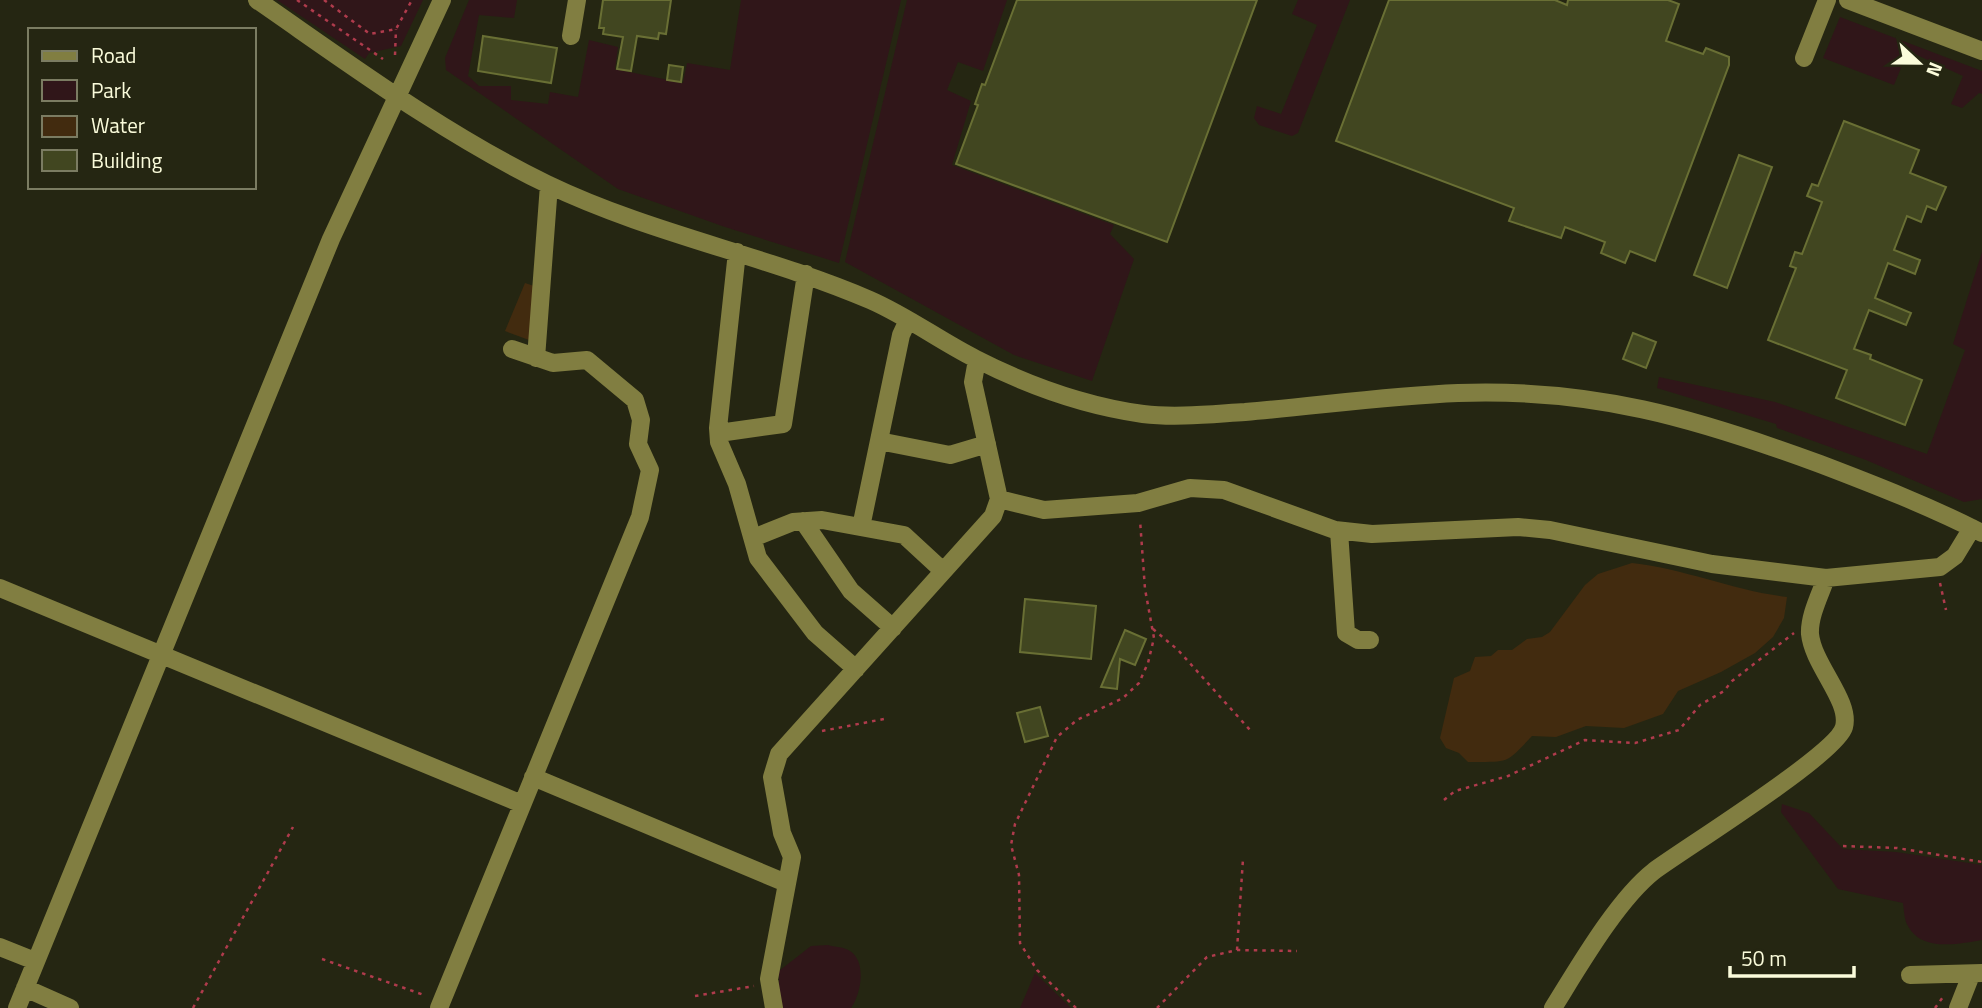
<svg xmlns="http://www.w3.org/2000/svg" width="1982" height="1008" viewBox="0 0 1982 1008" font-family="'Titillium Web',sans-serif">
  <rect width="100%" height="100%" fill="#252612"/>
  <path fill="#301619" d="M277 0H423L401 46 369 53 365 59Z
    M469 0H517L514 18 479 15 468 76 479 86H511V100L548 104 550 92 578 97 589 40 618 47 615 69 683 83 687 63 730 70 741 0H901L839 263 725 227 618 189 446 70 445 58Z
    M907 0H1007L983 71 958 62 947 90 971 101 952 165 1114 225 1110 234 1134 259 1092 381 1014 355 845 262Z
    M1298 0H1350L1298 133 1292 136 1259 125 1254 118 1257 106 1281 114 1317 25 1292 14Z
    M1840 17 1982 71V94L1979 93 1962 108 1951 104 1963 76 1908 51 1894 85 1823 58Z
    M1982 252V499L1964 502 1866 460 1777 428 1776 424 1657 388 1659 377 1775 402 1927 454 1965 350 1953 344Z
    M1782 804 1809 813 1843 849 1896 852 1982 865V940C1958 944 1922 952 1908 926 1904 920 1904 909 1903 903L1838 889 1781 812Z
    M828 945C834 947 845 947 850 951 867 962 861 994 851 1008H779V971L811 946Z
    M1035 973 1071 1008H1020Z"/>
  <path fill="#422b0f" d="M525 283 534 286 529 340 505 331Z
    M1632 563C1686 569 1735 591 1787 597L1784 618 1773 637 1755 653 1721 672 1678 691 1663 714 1624 728 1586 726 1556 737 1532 736C1504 766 1509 761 1468 762L1459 753 1446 748 1440 738 1454 678 1470 671 1475 657 1491 656 1498 650H1512L1527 639 1542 637 1550 632 1585 585 1598 574Z"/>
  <path fill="#414620" stroke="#696f34" stroke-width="2" d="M603 0H671L666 34 659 33 658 39 637 36 631 71 617 69 623 37 603 34 604 28H599Z
    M1017 0H1257L1167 242 956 164 978 105 975 104 982 84 985 85Z
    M1389 0H1555L1567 5 1568 0H1668L1679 4 1666 41 1703 54 1706 48 1729 57V65L1655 261 1630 251 1625 263 1601 253 1605 242 1565 227 1561 238 1509 221 1514 208 1336 141Z
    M483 36 557 48 551 83 478 71Z
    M669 65 683 67 681 82 667 80Z
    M1844 121 1919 150 1910 173 1946 187 1936 210 1927 206 1921 222 1907 216 1894 250 1920 260 1915 274 1888 263 1875 298 1911 313 1906 325 1869 310 1854 349 1871 355 1870 359 1922 380 1905 425 1836 398 1847 370 1768 340 1796 268 1790 266 1795 252 1802 254 1822 202 1807 196 1812 184 1818 186Z
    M1739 155 1772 167 1727 288 1694 275Z
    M1633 333 1656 342 1646 368 1623 359Z
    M1025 599 1096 606 1091 659 1020 652Z
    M1125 630 1146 639 1135 665 1120 659 1117 689 1101 687Z
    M1040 707 1048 736 1025 742 1017 713Z"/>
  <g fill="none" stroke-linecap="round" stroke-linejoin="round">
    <path stroke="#af3b4c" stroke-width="2.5" stroke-dasharray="3.5 5" stroke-linecap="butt" d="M297 0 383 59
      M324 0 370 34 396 29 412 0
      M395 55 396 29
      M1940 583 1946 610
      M1153 629 1178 650 1250 730
      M822 731 884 719
      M1444 800 1455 791 1508 776 1585 740 1635 743 1679 730 1700 705 1724 691 1732 681 1794 633
      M1843 846 1897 848 1982 862
      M1237 950 1243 859
      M322 959 424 995
      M695 996 754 986
      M193 1008 293 827
      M1076 1008 1037 970 1020 943 1019 875 1011 845 1015 824 1057 737 1077 720 1123 698 1139 683 1148 663 1154 638 1145 589 1140 520
      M1157 1008 1207 957 1237 950 1297 951
      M1935 1008 1943 997"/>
    <path stroke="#817e41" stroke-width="18" d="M257 0C351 65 444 134 547 184 651 234 765 255 870 300 907 316 940 341 976 359 1027 385 1086 406 1143 414 1176 418 1212 414 1245 412 1316 406 1387 396 1458 393 1593 388 1695 418 1820 464 1875 485 1929 506 1982 533
      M1848 0 1982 51
      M571 36 577 0
      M1804 58 1827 0
      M737 252 718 428 719 442 737 484 758 558 815 633 856 669
      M536 358 549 185
      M726 432 783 424 806 274
      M879 441 950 455 987 444
      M999 499 1044 510 1138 503 1190 488 1224 490 1335 530 1372 534 1518 527 1550 530 1712 564 1826 578 1940 567 1955 556 1972 528
      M803 521 851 591 893 628
      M861 527 901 335 908 320
      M1339 531 1346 633 1358 640H1370
      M753 538 793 522 822 520 904 535 943 571
      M0 588 522 804
      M533 777 786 883
      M0 947 35 961
      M1910 975 1982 973
      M25 988 70 1008
      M17 1008 331 239 442 0
      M439 1008 640 517 650 470 638 444 641 420 635 400 587 360 553 363 512 349
      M774 1008 769 979 792 857 782 833 772 777 779 754 993 516 999 499 973 382 977 360
      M1553 1008C1578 968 1617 900 1654 871 1685 848 1837 754 1844 727 1851 701 1813 665 1810 634 1809 616 1820 595 1826 578
      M1958 1008 1971 975"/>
  </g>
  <rect x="28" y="28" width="228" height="161" fill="#252612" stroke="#7b7c62" stroke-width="2"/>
  <rect x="42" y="51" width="35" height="10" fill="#817e41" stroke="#7b7c62" stroke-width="2"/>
  <text x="91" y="63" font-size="21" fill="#fbfcdb">Road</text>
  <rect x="42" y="80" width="35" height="21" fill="#301619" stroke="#7b7c62" stroke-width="2"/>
  <text x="91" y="98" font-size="21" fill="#fbfcdb">Park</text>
  <rect x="42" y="116" width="35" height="21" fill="#422b0f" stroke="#7b7c62" stroke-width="2"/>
  <text x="91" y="133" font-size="21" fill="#fbfcdb">Water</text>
  <rect x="42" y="150" width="35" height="21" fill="#414620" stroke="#7b7c62" stroke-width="2"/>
  <text x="91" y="168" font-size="21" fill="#fbfcdb">Building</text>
  <g transform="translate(1919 63) rotate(112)" stroke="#252612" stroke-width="5" paint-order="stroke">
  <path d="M0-5L12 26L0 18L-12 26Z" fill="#fbfcdb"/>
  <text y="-10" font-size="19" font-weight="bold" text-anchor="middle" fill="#fbfcdb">N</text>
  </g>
  <path d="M1730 966v10h124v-10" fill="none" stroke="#fbfcdb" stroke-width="3.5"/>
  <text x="1741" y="966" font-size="21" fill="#fbfcdb" stroke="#252612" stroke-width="5" paint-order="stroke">50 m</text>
</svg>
